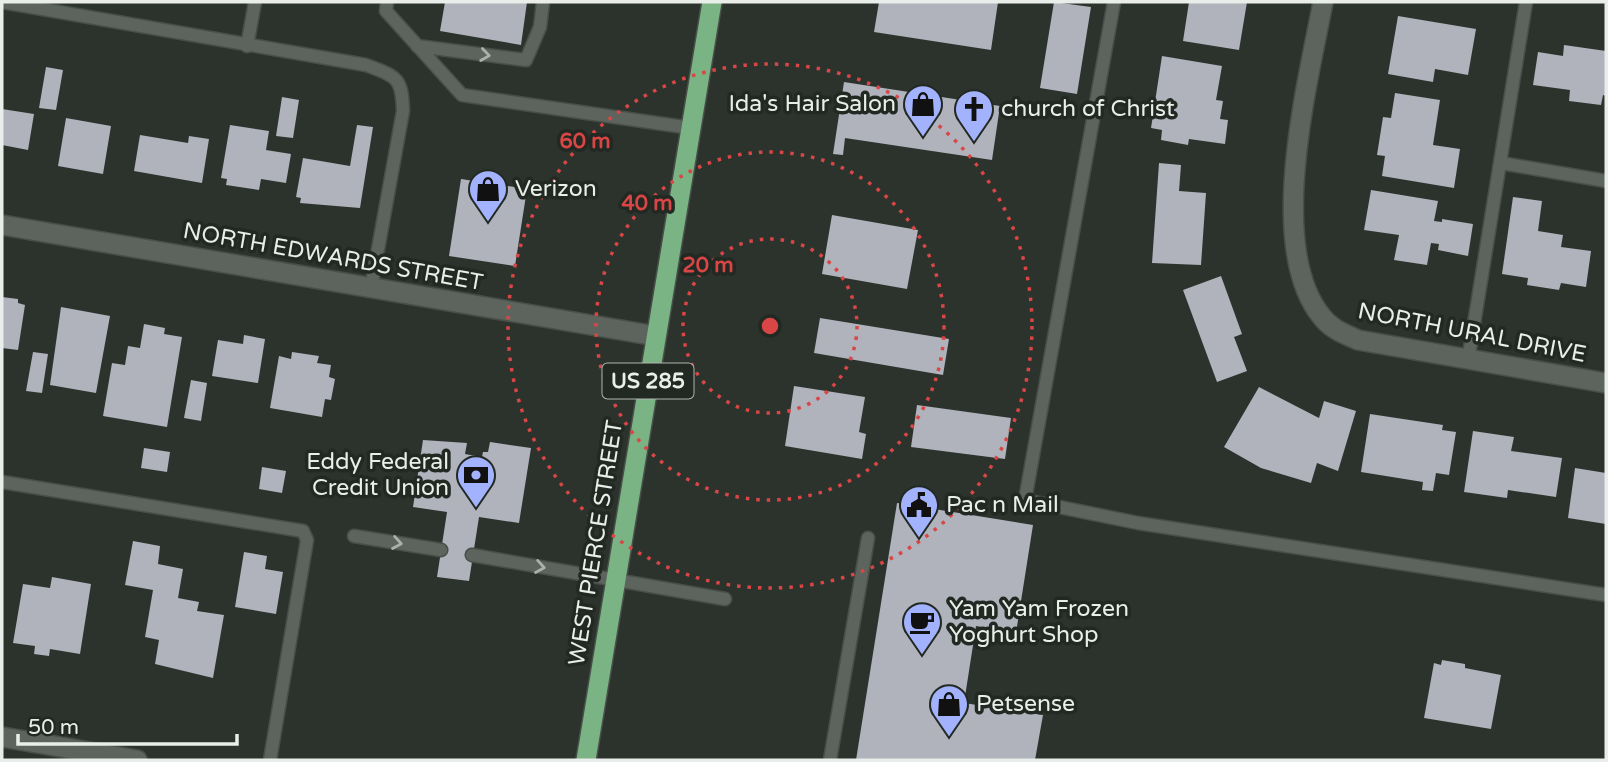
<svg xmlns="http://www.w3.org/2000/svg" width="1608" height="762" viewBox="0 0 1608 762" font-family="'Varela Round',sans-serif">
  <rect width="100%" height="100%" fill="#2c332d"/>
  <path fill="#b0b2bc" d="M445 2H527L521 45 440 31Z
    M879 2H998L991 50 874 32Z
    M1054 2 1091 7 1077 94 1040 88Z
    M1189 2H1247L1239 50 1183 41Z
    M1398 16 1476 29 1468 75 1435 69 1433 82 1388 74Z
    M1564 45 1606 51V96L1603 95 1601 105 1569 101 1570 90 1533 85 1538 52 1563 56Z
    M1162 56 1222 66 1216 100 1223 101 1220 119 1228 120 1225 144 1189 139 1188 145 1161 140 1162 130 1151 128Z
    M46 67 63 70 56 110 39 108Z
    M844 82 1000 106 992 160 845 138 843 155 833 154Z
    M1395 93 1440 100 1433 145 1460 149 1454 188 1382 176 1385 156 1377 155 1383 117 1391 118Z
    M282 97 299 100 293 138 276 136Z
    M2 109 34 114 28 150 2 145Z
    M66 118 111 126 103 174 58 166Z
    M230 125 269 131 266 150 291 154 286 183 261 179 259 190 226 185 227 179 221 178Z
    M357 125 373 127 360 208 300 203 301 198 296 197 303 158 350 166Z
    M140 135 188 143 189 136 209 139 202 183 134 171Z
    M1159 163 1181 165 1179 191 1206 193 1201 265 1152 263Z
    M461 179 527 189 515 266 449 256Z
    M1371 190 1438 201 1434 221 1442 222V219L1473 224 1468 256 1438 250 1439 244 1431 243 1427 265 1394 260 1399 235 1364 230Z
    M1513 197 1542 201 1538 231 1563 235 1561 247 1591 251 1586 287 1561 283 1559 290 1527 285 1528 278 1502 274Z
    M832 215 918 230 907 289 822 274Z
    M1221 276 1242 334 1234 337 1247 371 1217 382 1183 290Z
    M2 297 18 299V303L25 305 18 350 2 348Z
    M61 307 110 316 96 393 50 385Z
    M820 318 949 339 943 375 814 353Z
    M144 324 165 328 164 334 182 337 167 427 103 416 112 363 125 365 128 346 140 348Z
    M244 335 265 339 258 383 212 376 218 340 243 344Z
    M33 352 48 354 42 393 26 391Z
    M292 352 319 356 317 363 331 365 329 377 335 379 331 400 325 399 322 417 270 408 279 356 291 359Z
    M191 380 207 383 201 421 184 418Z
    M794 386 865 397 859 432 866 434 862 459 785 446Z
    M1259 387 1319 418 1324 401 1356 411 1338 471 1317 463 1311 483 1261 468 1224 447Z
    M917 405 1011 418 1005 459 911 447Z
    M1370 414 1443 425 1442 430 1456 432 1449 475 1436 473 1433 491 1422 490 1423 482 1361 472Z
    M1473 431 1514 437 1511 451 1562 458 1556 497 1508 490 1507 498 1464 492Z
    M423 440 467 443 465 454 482 457 483 452H488L490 442 531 448 519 523 479 517 469 581 437 577 447 512 413 507Z
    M144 448 170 452 167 472 141 468Z
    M262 467 286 471 282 493 259 489Z
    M1575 468 1606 473V524L1568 518Z
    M897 503 1033 525 1016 633 976 626 964 703 1043 715 1035 760H856Z
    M133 541 160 546 158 564 183 569 178 598 199 602 197 611 224 615 213 678 155 664 159 640 145 637 153 590 125 585Z
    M244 552 267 556 265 569 283 572 276 614 235 607Z
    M52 577 91 584 80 654 50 649 49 656 34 654 35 646 13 643 23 584 50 588Z
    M1442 660 1465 664V668L1501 675 1491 729 1424 718 1434 663 1441 665Z"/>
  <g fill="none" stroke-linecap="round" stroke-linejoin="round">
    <defs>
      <path id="service" d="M2 2 366 65C397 77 402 77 403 111L371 288
        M387 2 386 11 462 95 691 128
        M1114 2 1025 500 1138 523 1606 595
        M247 46 255 2
        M417 46 526 60 540 27 543 2
        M1501 163 1606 181
        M1468 361 1526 2
        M2 482 303 531 307 540 270 760
        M354 536 441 550
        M472 555 725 599
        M830 760 868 538"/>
      <path id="minor" d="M1323 2C1308 82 1265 248 1322 317 1331 329 1345 334 1358 340L1606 383
        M2 225 656 336"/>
      <path id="tertiary" d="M2 737 137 760"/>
      <path id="trunk" d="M586 760 712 2"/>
    </defs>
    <use href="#service" stroke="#484e48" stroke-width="15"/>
    <use href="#minor" stroke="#484e48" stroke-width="22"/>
    <use href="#tertiary" stroke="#484e48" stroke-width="22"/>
    <use href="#trunk" stroke="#484e48" stroke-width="22"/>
    <use href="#service" stroke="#5c645d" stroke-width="12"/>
    <use href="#minor" stroke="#5c645d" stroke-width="19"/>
    <use href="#tertiary" stroke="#5c645d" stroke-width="19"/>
    <use href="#trunk" stroke="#7ab485" stroke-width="19"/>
  </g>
  <defs><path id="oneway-chevron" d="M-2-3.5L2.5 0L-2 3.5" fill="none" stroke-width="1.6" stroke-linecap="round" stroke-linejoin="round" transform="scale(1.75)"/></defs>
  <g stroke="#aab0ab">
    <use href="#oneway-chevron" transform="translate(485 55) rotate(8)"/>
    <use href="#oneway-chevron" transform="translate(397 543) rotate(10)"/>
    <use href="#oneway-chevron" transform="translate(540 567) rotate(10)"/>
  </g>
  <g fill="none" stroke="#d94645" stroke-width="3.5" stroke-dasharray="3.5 7">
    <circle cx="770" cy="326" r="87"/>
    <circle cx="770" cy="326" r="174"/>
    <circle cx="770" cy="326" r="262"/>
  </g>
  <defs>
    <symbol id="shop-pin" viewBox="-11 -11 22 30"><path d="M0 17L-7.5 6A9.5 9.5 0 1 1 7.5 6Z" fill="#a3b2fd" stroke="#222923"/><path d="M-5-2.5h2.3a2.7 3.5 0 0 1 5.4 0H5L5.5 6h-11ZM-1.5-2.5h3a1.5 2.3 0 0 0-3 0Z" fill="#111"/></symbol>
    <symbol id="church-pin" viewBox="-11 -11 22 30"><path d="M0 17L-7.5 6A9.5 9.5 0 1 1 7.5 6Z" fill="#a3b2fd" stroke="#222923"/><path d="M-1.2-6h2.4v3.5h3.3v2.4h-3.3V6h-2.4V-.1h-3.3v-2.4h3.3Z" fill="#111"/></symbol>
    <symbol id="bank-pin" viewBox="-11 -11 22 30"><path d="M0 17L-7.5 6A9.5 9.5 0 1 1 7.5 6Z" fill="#a3b2fd" stroke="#222923"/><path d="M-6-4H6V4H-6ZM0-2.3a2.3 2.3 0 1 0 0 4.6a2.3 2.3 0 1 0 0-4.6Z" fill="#111"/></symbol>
    <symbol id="civic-pin" viewBox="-11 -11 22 30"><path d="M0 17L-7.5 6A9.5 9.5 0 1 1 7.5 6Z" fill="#a3b2fd" stroke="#222923"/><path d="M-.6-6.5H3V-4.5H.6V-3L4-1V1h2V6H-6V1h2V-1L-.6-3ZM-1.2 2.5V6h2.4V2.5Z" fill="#111"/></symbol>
    <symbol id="cafe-pin" viewBox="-11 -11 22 30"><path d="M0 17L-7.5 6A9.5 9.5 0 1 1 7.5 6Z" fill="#a3b2fd" stroke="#222923"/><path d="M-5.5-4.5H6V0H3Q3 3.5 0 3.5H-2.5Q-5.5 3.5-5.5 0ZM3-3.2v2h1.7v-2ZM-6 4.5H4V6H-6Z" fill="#111"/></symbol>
  </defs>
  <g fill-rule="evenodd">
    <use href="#shop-pin" x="901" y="82" width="44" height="60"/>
    <use href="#church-pin" x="952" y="87" width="44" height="60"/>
    <use href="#shop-pin" x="466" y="167" width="44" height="60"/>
    <use href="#bank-pin" x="454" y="453" width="44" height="60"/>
    <use href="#civic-pin" x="897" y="483" width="44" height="60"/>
    <use href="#cafe-pin" x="900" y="600" width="44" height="60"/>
    <use href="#shop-pin" x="927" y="682" width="44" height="60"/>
  </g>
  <g text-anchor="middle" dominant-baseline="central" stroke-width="7" stroke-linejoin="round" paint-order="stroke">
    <rect fill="#222923" stroke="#aeb3ae" stroke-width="2" x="602.5" y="363.5" width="91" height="35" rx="5"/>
    <g font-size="21" font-weight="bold" fill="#eaeeea">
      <text x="648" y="381">US 285</text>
    </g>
    <g font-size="23" fill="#eaeeea" stroke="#222923" text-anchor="start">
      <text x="896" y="104" text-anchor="end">Ida's Hair Salon</text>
      <text x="1001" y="109">church of Christ</text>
      <text x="515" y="189">Verizon</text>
      <text x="449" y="462" text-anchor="end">Eddy Federal<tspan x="449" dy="26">Credit Union</tspan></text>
      <text x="946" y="505">Pac n Mail</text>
      <text x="949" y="609">Yam Yam Frozen<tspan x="949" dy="26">Yoghurt Shop</tspan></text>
      <text x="976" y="704">Petsense</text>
    </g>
    <g font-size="23" fill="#eaeeea" stroke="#222923">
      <text transform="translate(333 257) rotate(10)">NORTH EDWARDS STREET</text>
      <text transform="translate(1472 333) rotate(11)">NORTH URAL DRIVE</text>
      <text transform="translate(596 543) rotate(-81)">WEST PIERCE STREET</text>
    </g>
  </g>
  <circle cx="770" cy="326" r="10" fill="#d94645" stroke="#222923" stroke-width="3.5"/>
  <g font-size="21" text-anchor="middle" font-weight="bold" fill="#d94645" stroke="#222923" stroke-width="7" stroke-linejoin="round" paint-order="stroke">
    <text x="585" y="148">60 m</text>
    <text x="647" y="210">40 m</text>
    <text x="708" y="272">20 m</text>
  </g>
  <rect width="1608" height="762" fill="none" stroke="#eaeeea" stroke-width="7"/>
  <path d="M18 734v10h219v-10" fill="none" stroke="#eaeeea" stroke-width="3.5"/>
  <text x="28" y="734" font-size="21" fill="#eaeeea" stroke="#222923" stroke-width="5" paint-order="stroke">50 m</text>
</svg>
